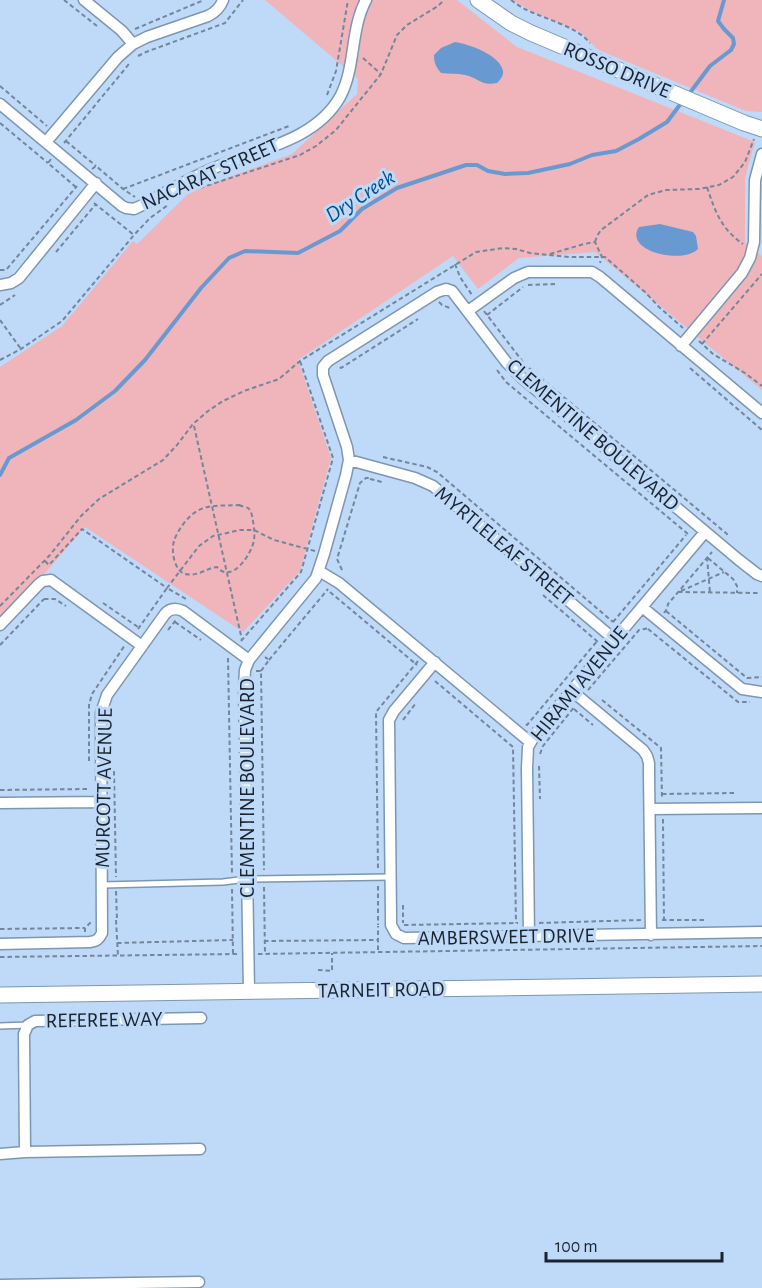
<svg xmlns="http://www.w3.org/2000/svg" width="762" height="1288" viewBox="0 0 762 1288" font-family="'Alegreya Sans',sans-serif">
  <rect width="100%" height="100%" fill="#bfd9f8"/>
  <path fill="#efb5bb" d="M265 0H457L517 47 755 142 745 178V242L762 256V390L595 252 519 258 478 289 453 256 298 360 331 458 300 571 243 632 85 527 0 625V367L62 326 133 241 137 244 191 191 292 154 357 94 358 79Z
    M512 0H762V112L746 111 601 51 596 48 580 32 533 12Z"/>
  <path fill="#689ad1" d="M455 42C469 44 500 55 503 71 504 76 500 80 497 83 480 86 479 78 465 75 457 73 449 74 441 73 436 67 434 63 434 55L441 48Z
    M660 224 693 232 696 236 698 249C682 265 623 251 639 227Z"/>
  <g fill="none" stroke-linecap="round" stroke-linejoin="round">
    <path stroke="#689ad1" stroke-width="4" d="M689 94 710 66 731 50 734 44 733 38 724 29 718 21 724 0
      M0 475 9 458 76 420 115 391 145 360 201 288 229 258 245 251 298 253 340 231 362 209 397 188 466 165H477L488 171 505 174 528 173 570 164 592 155 616 151 639 139 667 122 682 102"/>
    <defs>
      <path id="lane" d="M103 885 223 882 247 879 391 877
        M0 1026 28 1025"/>
      <path id="street" d="M84 0 122 31 133 44
        M0 104 122 206 126 208 134 209C144 205 153 199 163 194 177 186 192 178 207 171 252 150 314 143 340 97 356 67 350 30 366 0
        M46 142 118 57 133 44 147 37 208 16C216 12 220 8 223 0
        M0 285 11 283 19 278 96 183
        M468 311 514 278 528 272H592L600 277 762 413
        M681 346 742 273 750 258 754 242 755 180 762 154
        M349 460 415 478 433 486 615 640
        M319 571 339 583 530 742
        M642 607 742 689 762 692
        M0 625 39 584 43 581 51 580 142 646
        M435 662 394 711 389 720 391 917V925L396 934 404 938 762 932
        M572 691 643 750 647 756 649 763V775L651 935
        M0 803 102 802
        M650 809 762 808
        M529 936 527 768 528 747 537 732 705 532
        M0 944 90 942C97 941 99 939 102 933L101 713 107 695 165 614C170 608 176 608 183 611L249 660
        M249 991 244 687 245 670 249 660 316 578 324 554 346 475 349 460 347 447 323 375V367L328 361 437 292 446 289 452 291 507 363 522 378 739 560 757 574 762 576
        M25 1152 24 1034 28 1025 35 1021 201 1018
        M0 1154 25 1152 200 1149
        M0 1285 199 1282"/>
      <path id="secondary" d="M478 0 511 23 531 33 744 123 762 129
        M0 995 762 984"/>
    </defs>
    <use href="#lane" stroke="#7d96b2" stroke-width="8"/>
    <use href="#street" stroke="#7d96b2" stroke-width="13"/>
    <use href="#secondary" stroke="#7d96b2" stroke-width="17"/>
    <path stroke="#74869c" stroke-width="2" stroke-dasharray="4.5 3" stroke-linecap="butt" d="M64 0 97 26
      M511 0C515 3 519 6 523 8 543 19 575 25 590 43
      M135 29 204 0
      M138 56 146 52 225 23 243 0
      M363 58 381 74
      M0 86 47 126
      M327 95 336 71 348 0
      M0 123 48 163
      M66 141 96 166
      M64 143 129 64
      M51 159 48 163 78 189
      M92 169 96 166 123 189 135 197
      M707 187C715 211 721 229 743 244
      M200 188 300 155 316 146 336 130 381 74 397 35 407 25 438 6 444 0
      M123 189 289 126
      M94 203 134 235
      M595 242 597 236 601 230 648 195 666 190 699 189 719 185 733 177 745 162 754 139
      M56 252 96 204
      M550 254 584 244 595 242 602 257 600 263
      M455 264 460 277 472 295
      M0 270H6L77 186
      M528 285 555 284
      M439 302 442 305 450 308
      M0 305 15 295
      M484 311 523 362
      M487 315 523 287
      M0 320 21 349
      M699 341 713 354 745 373 762 386
      M702 344 762 274
      M0 360 21 349 62 321 134 235 150 218 168 205
      M340 367 341 368 418 319
      M529 368 727 534 725 536
      M690 368 762 430
      M497 370 506 382 688 534
      M194 426 242 640
      M383 457 427 467 437 472 613 622
      M370 479 382 482
      M239 505C241 506 246 507 248 508 252 511 252 517 253 521 254 528 255 533 254 540 252 553 232 585 217 567 206 568 198 577 185 574 174 571 171 550 174 541 177 531 188 516 197 511 209 504 225 506 239 505Z
      M707 557 710 593
      M708 558 733 579 737 586V593
      M45 561 49 565 82 529 167 588 199 546 213 536 218 535 240 530H254L274 540 315 551
      M342 570 337 559 360 483 366 478H370
      M681 591 724 572
      M330 592 417 665
      M678 592 760 593
      M543 595 598 642
      M44 599H55L66 606
      M103 603 138 627
      M0 606 50 555 81 516 99 499 163 460 177 445 193 424 208 411 223 401 244 391 279 379 300 361 476 252 503 248 516 249 530 253 569 257H605L645 292 659 307 683 328
      M666 611 747 678 762 677
      M664 613 667 609 668 604 712 552
      M175 622 201 640
      M613 622 686 535
      M138 629 167 588 186 599
      M648 629 738 702H750
      M168 630 176 620
      M241 641 301 572 333 458 300 361
      M0 645 44 599
      M228 658 232 874
      M269 660 328 589
      M256 671H261L264 870
      M261 671 269 660 265 657
      M435 681 513 747 516 923
      M588 690 639 630 650 628
      M602 700 661 748 662 798
      M574 709 593 725
      M403 720 416 703
      M526 724 527 725 598 640
      M540 754 543 746 575 706
      M89 761V705L92 694 125 645
      M539 766 540 799
      M114 771 116 877
      M0 790 90 789
      M662 794 734 793
      M663 819 664 924
      M378 868 376 712 418 661
      M378 886V925
      M264 887 265 954
      M232 889 233 954
      M116 891 117 920
      M403 905V923
      M116 920 118 956
      M662 920H707
      M539 923 641 920
      M404 925 518 923
      M0 929 85 928
      M85 932V928L91 922
      M264 941 378 940
      M117 943 233 940
      M378 950V926
      M258 954 762 946
      M0 957 237 954
      M318 970 332 971V953"/>
    <use href="#lane" stroke="#fff" stroke-width="5"/>
    <use href="#street" stroke="#fff" stroke-width="10"/>
    <use href="#secondary" stroke="#fff" stroke-width="15"/>
  </g>
  <g text-anchor="middle" dominant-baseline="central" stroke-width="6" stroke-linejoin="round" paint-order="stroke">
    <g font-size="21" fill="#1a242f" stroke="#bfd9f8">
      <text transform="translate(617 70) rotate(23)">ROSSO DRIVE</text>
      <text transform="translate(210 174) rotate(-24)">NACARAT STREET</text>
      <text transform="translate(593 435) rotate(41)">CLEMENTINE BOULEVARD</text>
      <text transform="translate(504 546) rotate(40)">MYRTLELEAF STREET</text>
      <text transform="translate(579 684) rotate(-51)">HIRAMI AVENUE</text>
      <text transform="translate(104 788) rotate(-89)">MURCOTT AVENUE</text>
      <text transform="translate(247 788) rotate(-90)">CLEMENTINE BOULEVARD</text>
      <text transform="translate(506 937) rotate(-1)">AMBERSWEET DRIVE</text>
      <text transform="translate(381 990) rotate(-1)">TARNEIT ROAD</text>
      <text transform="translate(104 1020) rotate(-1)">REFEREE WAY</text>
    </g>
    <g font-size="22" font-style="italic" fill="#004e90" stroke="#bfd9f8">
      <text transform="translate(360 196) rotate(-33)">Dry Creek</text>
    </g>
  </g>
  <path d="M546 1252v9h176v-9" fill="none" stroke="#1a242f" stroke-width="3"/>
  <text x="555" y="1252" font-size="18" fill="#1a242f" stroke="#bfd9f8" stroke-width="4.5" paint-order="stroke">100 m</text>
</svg>
